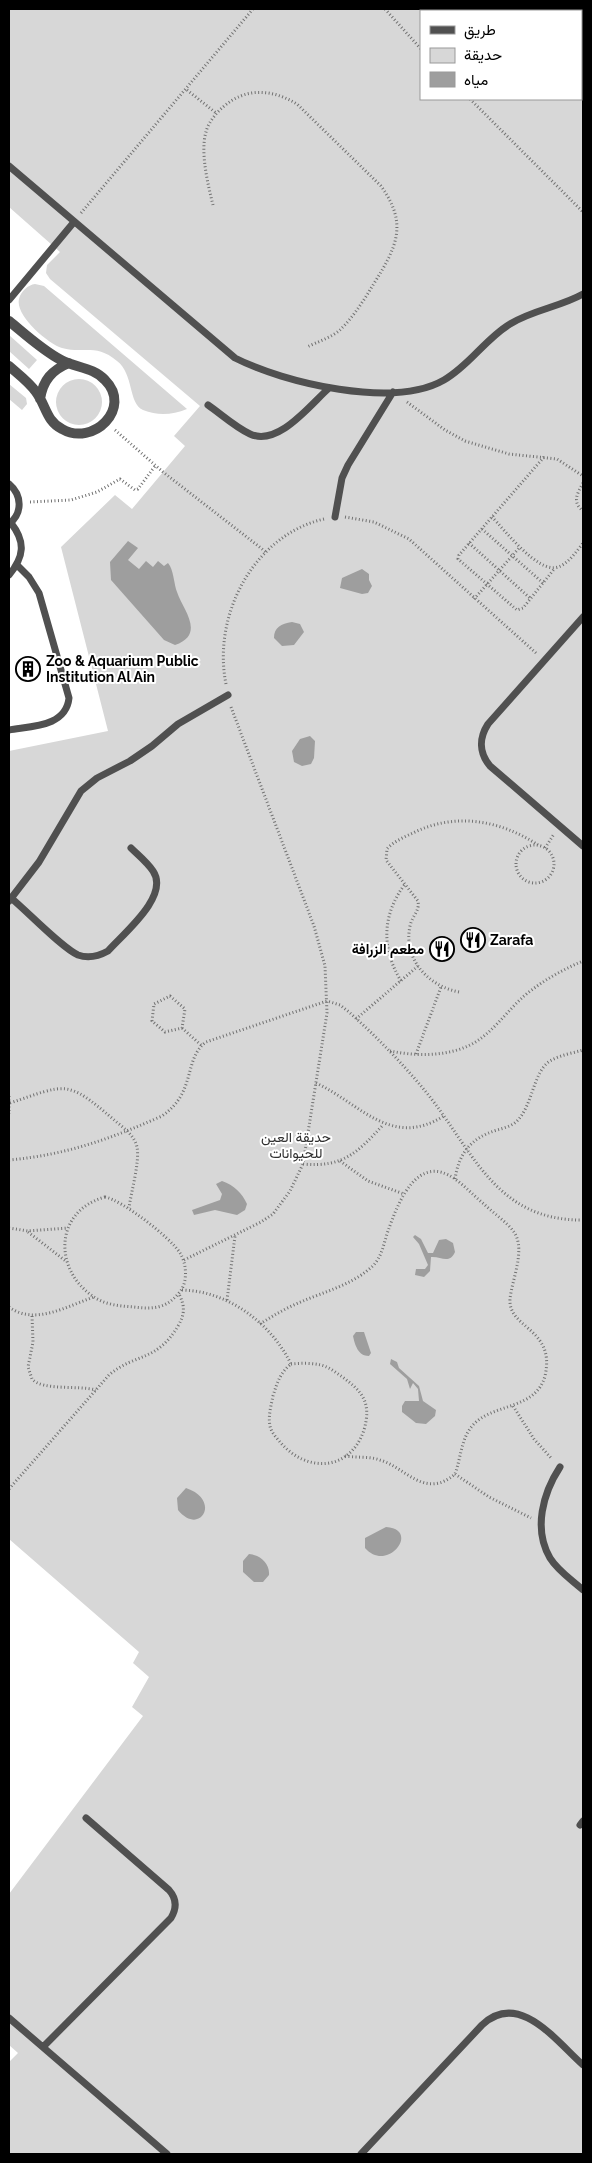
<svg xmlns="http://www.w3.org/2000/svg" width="592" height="2163" viewBox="0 0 592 2163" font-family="Raleway,Vazirmatn,sans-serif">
  <rect width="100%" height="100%" fill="#fff"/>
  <path fill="#d7d7d7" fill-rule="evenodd" d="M9 9H583V2154H9V2062L18 2053 9 2045V1894L143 1716 132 1707 149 1677 133 1663 139 1652 9 1539V751L108 731 61 547 115 495 132 509 185 446 174 436 200 406 50 279 46 273 47 265 60 252 9 207ZM421 11H581V99H421Z
    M35 284 44 286 187 409C172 415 158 416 143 410 128 403 134 374 117 361 96 343 83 354 62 348 47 343 15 315 19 299 21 291 28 285 35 284Z
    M9 335 37 360 29 369 9 351Z
    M56 402a23 23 0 1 1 46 0a23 23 0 1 1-46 0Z
    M9 384 26 398 27 404 22 410 9 399Z"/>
  <path fill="#9e9e9e" d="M128 541 138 548 128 560 139 569 146 561 153 567 158 561 164 566 168 563 170 566C174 574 174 584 177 592 183 610 206 634 175 645L164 640 111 580 110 562Z
    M362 569 369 574V580L372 586 368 593 362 594 340 588 342 578Z
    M292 622 300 624 304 632 294 645 282 646 274 638C274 627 281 624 292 622Z
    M310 736 315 741 314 758 311 764 302 766 294 762 292 751 300 739Z
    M222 1181C234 1185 242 1193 247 1204L245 1210 237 1215 215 1210 194 1215 192 1210 220 1200 222 1194 216 1184Z
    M415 1235 421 1239 428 1253H433L439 1240 446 1239 453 1243 455 1252C449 1265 441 1256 431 1257L430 1271 424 1277 415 1275 416 1269H425L428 1265 419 1244 413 1237Z
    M356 1332H364L371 1353 369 1356C358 1356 355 1345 353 1336Z
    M391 1359 397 1362 399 1368 419 1386 423 1401 436 1410 435 1416 426 1424 416 1423 402 1412V1406L405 1401H419L418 1389 413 1383 410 1389 407 1379 390 1364Z
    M186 1488C222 1500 200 1537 178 1510L177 1498Z
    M386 1527C421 1529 388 1574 365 1548V1538Z
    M249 1554C260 1555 270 1563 269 1575L263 1582H254L243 1572V1561Z"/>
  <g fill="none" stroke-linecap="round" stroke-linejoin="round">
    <path stroke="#727272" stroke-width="3" stroke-dasharray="1 2.5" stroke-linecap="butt" d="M385 9 421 49
      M534 9 536 11
      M581 20 583 19
      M187 90 216 113
      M470 99 583 212
      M213 205C208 185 200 152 206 132 208 123 216 113 223 107 246 87 272 89 297 104L381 186C409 225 396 248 373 285 364 300 354 316 341 329 333 337 317 342 307 347
      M81 213 253 9
      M407 402 445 430 465 441 509 454 557 459 583 476
      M115 430 163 472 266 552
      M544 457 459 555 458 559 517 610 523 608 555 568
      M583 483C577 494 572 502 583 511
      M30 502 71 500 97 492 120 479 135 490 138 489 155 466
      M345 517 374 522 409 539 536 653
      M492 517C504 529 538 574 558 567 568 564 577 551 583 543
      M482 529 543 583
      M469 543 531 599
      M474 599 520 547
      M226 684C212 615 254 535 324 519
      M516 864a19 19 0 1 1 38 0a19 19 0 1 1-38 0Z
      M545 848 554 834
      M401 981C381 948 382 915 405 884
      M459 992C428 986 403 959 410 926 412 916 420 911 418 901L386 860 387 849C393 842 404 837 413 833 455 812 500 820 538 845
      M170 996 185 1009 182 1028 165 1032 152 1021 154 1004Z
      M356 1019 418 966
      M182 1028 201 1045
      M390 1051C415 1056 446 1057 470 1045 491 1035 506 1012 524 996 542 981 562 970 583 961
      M416 1054 441 987
      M316 1083C361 1104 391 1149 444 1116
      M9 1096V1114
      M10 1103C67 1084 66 1079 113 1119 122 1127 134 1134 137 1147 140 1162 131 1192 129 1208
      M9 1160C66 1155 110 1139 162 1116 197 1092 183 1059 206 1042L327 1001 340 1005 349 1012C377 1037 403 1064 426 1092 473 1150 495 1221 583 1220
      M340 1161 368 1181 404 1194
      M303 1164C343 1168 358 1152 383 1125
      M455 1179C459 1153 471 1138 497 1130 504 1128 512 1126 517 1121 533 1105 533 1072 550 1061 560 1055 573 1053 583 1050
      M105 1197C122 1200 171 1238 180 1253 187 1264 188 1283 179 1293 174 1299 168 1304 161 1306 152 1309 143 1308 134 1307 120 1306 106 1305 94 1297 53 1270 54 1211 105 1197Z
      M9 1228 28 1231 68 1228
      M28 1232 67 1262
      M184 1260 261 1222 273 1214 290 1191 303 1164 327 1013 325 966 314 926 231 707
      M182 1290C228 1291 271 1323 291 1364
      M227 1300 235 1236
      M9 1307C35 1326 67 1306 94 1297
      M32 1316 33 1342 28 1367 32 1379C43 1391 77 1385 96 1390
      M260 1324C274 1315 288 1307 303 1301 324 1292 350 1285 368 1270 382 1260 383 1245 388 1231 398 1203 417 1152 455 1179 465 1186 474 1196 484 1204 493 1213 507 1222 514 1232 526 1250 512 1279 510 1299 508 1329 556 1328 545 1376 536 1410 493 1403 473 1425 461 1438 461 1458 455 1474 425 1500 405 1467 380 1460 369 1456 356 1458 345 1456
      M291 1364C301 1363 312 1363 321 1365 329 1367 335 1372 341 1376 362 1391 372 1402 364 1430 350 1472 306 1473 280 1442 276 1437 271 1432 270 1426 268 1416 271 1406 273 1396 277 1383 280 1373 291 1364Z
      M513 1406 534 1439 552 1459
      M455 1474 489 1497 531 1518
      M9 1489 109 1375C135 1353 157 1362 178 1326 185 1314 185 1306 179 1294"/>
    <path stroke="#505050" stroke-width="7" d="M459 9 460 11
      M581 87H583
      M9 166 235 358C284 383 394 409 444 380 470 365 485 339 510 324 532 310 560 307 583 294
      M9 300 74 222
      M208 405C221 414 235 427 250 434 278 447 310 405 329 388
      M9 484C22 495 23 513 9 524
      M335 517 342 478 348 465 393 392
      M9 575C24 557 26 542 11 523
      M583 617 488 724C479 738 479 753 490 766L583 846
      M9 730C31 726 66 727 69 698L39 593 29 577 17 565
      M11 898C27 911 62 948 78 955 89 959 99 956 108 951 124 933 170 896 153 871 147 862 138 855 131 848
      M9 901 39 862 81 791 97 778 130 761 152 746 178 724 228 695
      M560 1467C543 1493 533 1529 550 1558 558 1571 572 1580 583 1590
      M580 1825 583 1821
      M9 2018 167 2154
      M43 2047 171 1918C177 1908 177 1899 169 1890L86 1818
      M361 2154 482 2025C519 1990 556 2041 583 2065"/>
    <path stroke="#505050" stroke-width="10" d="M9 321C25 334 42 350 61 360 76 368 93 367 105 380 133 408 93 447 62 429 46 421 46 405 36 392 29 382 18 374 9 366
      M40 399C43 380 52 370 69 363"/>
  </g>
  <defs>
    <symbol id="building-ring" viewBox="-11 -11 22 22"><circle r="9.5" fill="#fff" stroke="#000" stroke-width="1.5"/><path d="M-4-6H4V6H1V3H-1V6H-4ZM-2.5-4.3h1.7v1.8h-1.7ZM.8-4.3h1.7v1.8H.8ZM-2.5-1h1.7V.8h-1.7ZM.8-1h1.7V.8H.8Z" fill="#000"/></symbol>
    <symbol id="restaurant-ring" viewBox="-11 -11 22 22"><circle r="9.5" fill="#fff" stroke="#000" stroke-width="1.5"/><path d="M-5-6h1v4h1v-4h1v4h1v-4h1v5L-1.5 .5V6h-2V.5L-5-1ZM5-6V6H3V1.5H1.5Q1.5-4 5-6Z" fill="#000"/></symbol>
  </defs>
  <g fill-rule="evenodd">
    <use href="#building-ring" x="14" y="655" width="28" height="28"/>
    <use href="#restaurant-ring" x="459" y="926" width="28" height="28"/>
    <use href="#restaurant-ring" x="428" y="935" width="28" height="28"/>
  </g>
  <g text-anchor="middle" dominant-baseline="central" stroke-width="4" stroke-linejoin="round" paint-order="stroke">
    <g font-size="14" font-weight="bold" fill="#000" stroke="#fff" text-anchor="start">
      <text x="46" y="661">Zoo &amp; Aquarium Public<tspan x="46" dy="16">Institution Al Ain</tspan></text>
      <text x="490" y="940">Zarafa</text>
      <text x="424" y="949" text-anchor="end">مطعم الزرافة</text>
    </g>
    <g font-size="14" fill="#2e2e2e" stroke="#fff">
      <text x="296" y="1137">حديقة العين<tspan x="296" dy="16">للحيوانات</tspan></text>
    </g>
  </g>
  <rect width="592" height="2163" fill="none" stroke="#000000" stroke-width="20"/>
  <rect x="420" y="10" width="162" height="90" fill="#ffffff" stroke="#999999"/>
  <rect x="430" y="26" width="25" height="8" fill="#505050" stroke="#999999"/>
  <text x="464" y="35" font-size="15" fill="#000000">طريق</text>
  <rect x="430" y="48" width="25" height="15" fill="#d7d7d7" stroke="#999999"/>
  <text x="464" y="60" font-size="15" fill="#000000">حديقة</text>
  <rect x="430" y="72" width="25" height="15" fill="#9e9e9e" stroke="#999999"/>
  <text x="464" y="85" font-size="15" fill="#000000">مياه</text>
</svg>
